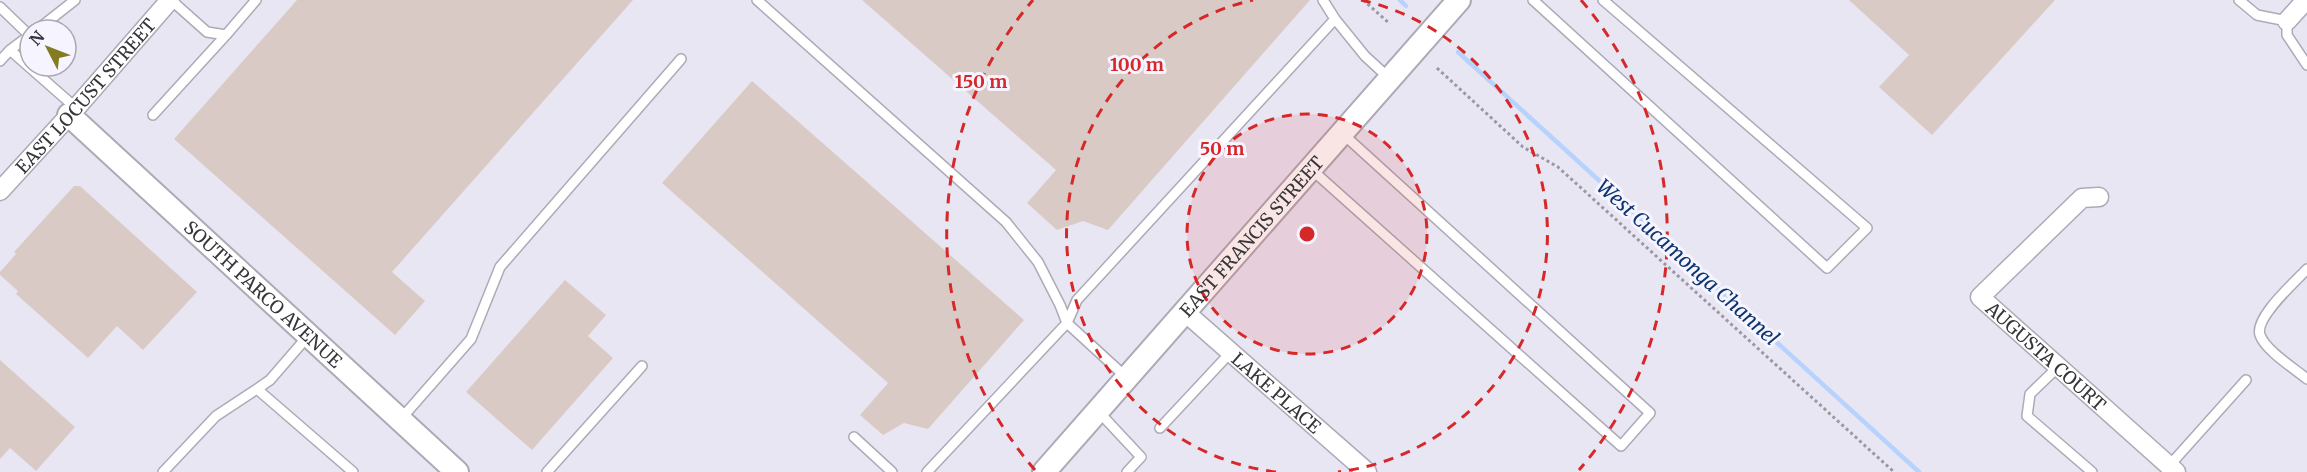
<svg xmlns="http://www.w3.org/2000/svg" width="2307" height="472" viewBox="0 0 2307 472" font-family="Merriweather,serif">
  <rect width="100%" height="100%" fill="#e9e6f3"/>
  <g fill="none" stroke-linecap="round" stroke-linejoin="round">
    <path stroke="#b7d2fd" stroke-width="4.5" d="M1400 0 1406 6
      M1458 52 1919 472"/>
  </g>
  <path fill="#d9cac6" d="M297 0H633L392 272 425 301 395 335 174 139Z
    M862 0H1310L1108 230 1083 221 1057 230 1027 203 1056 170Z
    M1849 0H2055L1932 135 1879 87 1909 55Z
    M752 81 1024 320 928 429 904 423 883 435 860 415 888 383 662 183Z
    M74 186H80L197 292 143 350 117 326 88 358 16 294 18 291 0 275V272L16 254 14 252Z
    M565 280 606 315 588 336 613 358 532 450 466 392Z
    M0 360 75 427 36 471 10 448 0 459Z"/>
  <g fill="none" stroke-linecap="round" stroke-linejoin="round">
    <defs>
      <path id="service" d="M171 0 207 32 226 35 256 0
        M757 0 1006 222 1038 262 1060 305 1067 323
        M1323 0 1335 19
        M1533 0 1827 268 1867 228 1603 0
        M2239 0 2257 15 2287 21V35L2307 65
        M0 7 29 35
        M37 30 75 0
        M30 35 10 50 76 108
        M0 61 10 50
        M153 115 226 35
        M1311 169 1621 446 1650 413 1343 134
        M2307 269C2295 282 2254 318 2260 335 2265 350 2295 369 2307 379
        M1067 323 1077 300 1335 19 1365 56 1390 79
        M2058 367 2030 394 2027 416 2092 472
        M257 389 270 380 308 336
        M1098 411 1141 457 1127 472
        M400 420 471 339 500 267 681 59
        M1160 428 1231 352
        M854 437 892 472
        M2169 466 2246 380
        M163 472 216 416 257 389 353 472
        M547 472 642 366
        M927 472 1067 323 1127 378"/>
      <g id="minor">
        <path d="M2287 21 2306 0"/>
        <path id="s1" d="M0 191 76 108 170 0"/>
        <path id="s2" d="M2099 197 2082 198 1980 297 2176 472"/>
        <path id="s3" d="M1185 312 1367 472"/>
      </g>
      <g id="tertiary">
        <path id="s4" d="M69 115 457 472"/>
        <path id="s5" d="M1044 472 1459 0"/>
      </g>
    </defs>
    <use href="#service" stroke="#adaab6" stroke-width="12"/>
    <use href="#minor" stroke="#adaab6" stroke-width="21"/>
    <use href="#tertiary" stroke="#adaab6" stroke-width="26"/>
    <path stroke="#9a98a2" stroke-width="3" stroke-dasharray="3 3" stroke-linecap="butt" d="M1363 0 1390 24
      M1437 68 1523 147 1558 167 1894 472"/>
    <use href="#service" stroke="#fff" stroke-width="9"/>
    <use href="#minor" stroke="#fff" stroke-width="18"/>
    <use href="#tertiary" stroke="#fff" stroke-width="22"/>
  </g>
  <circle cx="1307" cy="234" r="120" fill="#d62828" fill-opacity=".12"/>
  <g fill="none" stroke="#d62828" stroke-width="3" stroke-dasharray="10 8">
    <circle cx="1307" cy="234" r="120"/>
    <path d="M1276 472A240 240 0 0 1 1253 0M1361 0A240 240 0 0 1 1338 472"/>
    <path d="M1035 470A360 360 0 0 1 1033 0M1581 0A360 360 0 0 1 1579 470"/>
  </g>
  <g text-anchor="middle" dominant-baseline="central" stroke-width="6" stroke-linejoin="round" paint-order="stroke">
    <g font-size="18" fill="#36353a" stroke="#f6f4ff">
      <text stroke="none"><textPath href="#s1" startOffset="128">EAST LOCUST STREET</textPath></text>
      <text stroke="none"><textPath href="#s5" startOffset="314">EAST FRANCIS STREET</textPath></text>
      <text stroke="none"><textPath href="#s4" startOffset="264">SOUTH PARCO AVENUE</textPath></text>
      <text stroke="none"><textPath href="#s2" startOffset="248">AUGUSTA COURT</textPath></text>
      <text stroke="none"><textPath href="#s3" startOffset="122">LAKE PLACE</textPath></text>
    </g>
    <g font-size="20" font-style="italic" fill="#0d3470" stroke="#f6f4ff">
      <text transform="translate(1688 262) rotate(42)">West Cucamonga Channel</text>
    </g>
  </g>
  <circle cx="1307" cy="234" r="9" fill="#d62828" stroke="#f6f4ff" stroke-width="3"/>
  <g font-size="18" text-anchor="middle" font-weight="bold" fill="#d62828" stroke="#f6f4ff" stroke-width="6" stroke-linejoin="round" paint-order="stroke">
    <text x="1137" y="71">100 m</text>
    <text x="981" y="88">150 m</text>
    <text x="1222" y="155">50 m</text>
  </g>
  <g transform="translate(48 48) rotate(312)"><circle r="28" fill="#f6f4ff" stroke="#a9a8b0" stroke-width="1.5"/>
  <path d="M0-4.5L10 22L0 15L-10 22Z" fill="#857c22"/>
  <text y="-9" font-size="16" font-weight="bold" text-anchor="middle" fill="#36353a">N</text>
  </g>
</svg>
